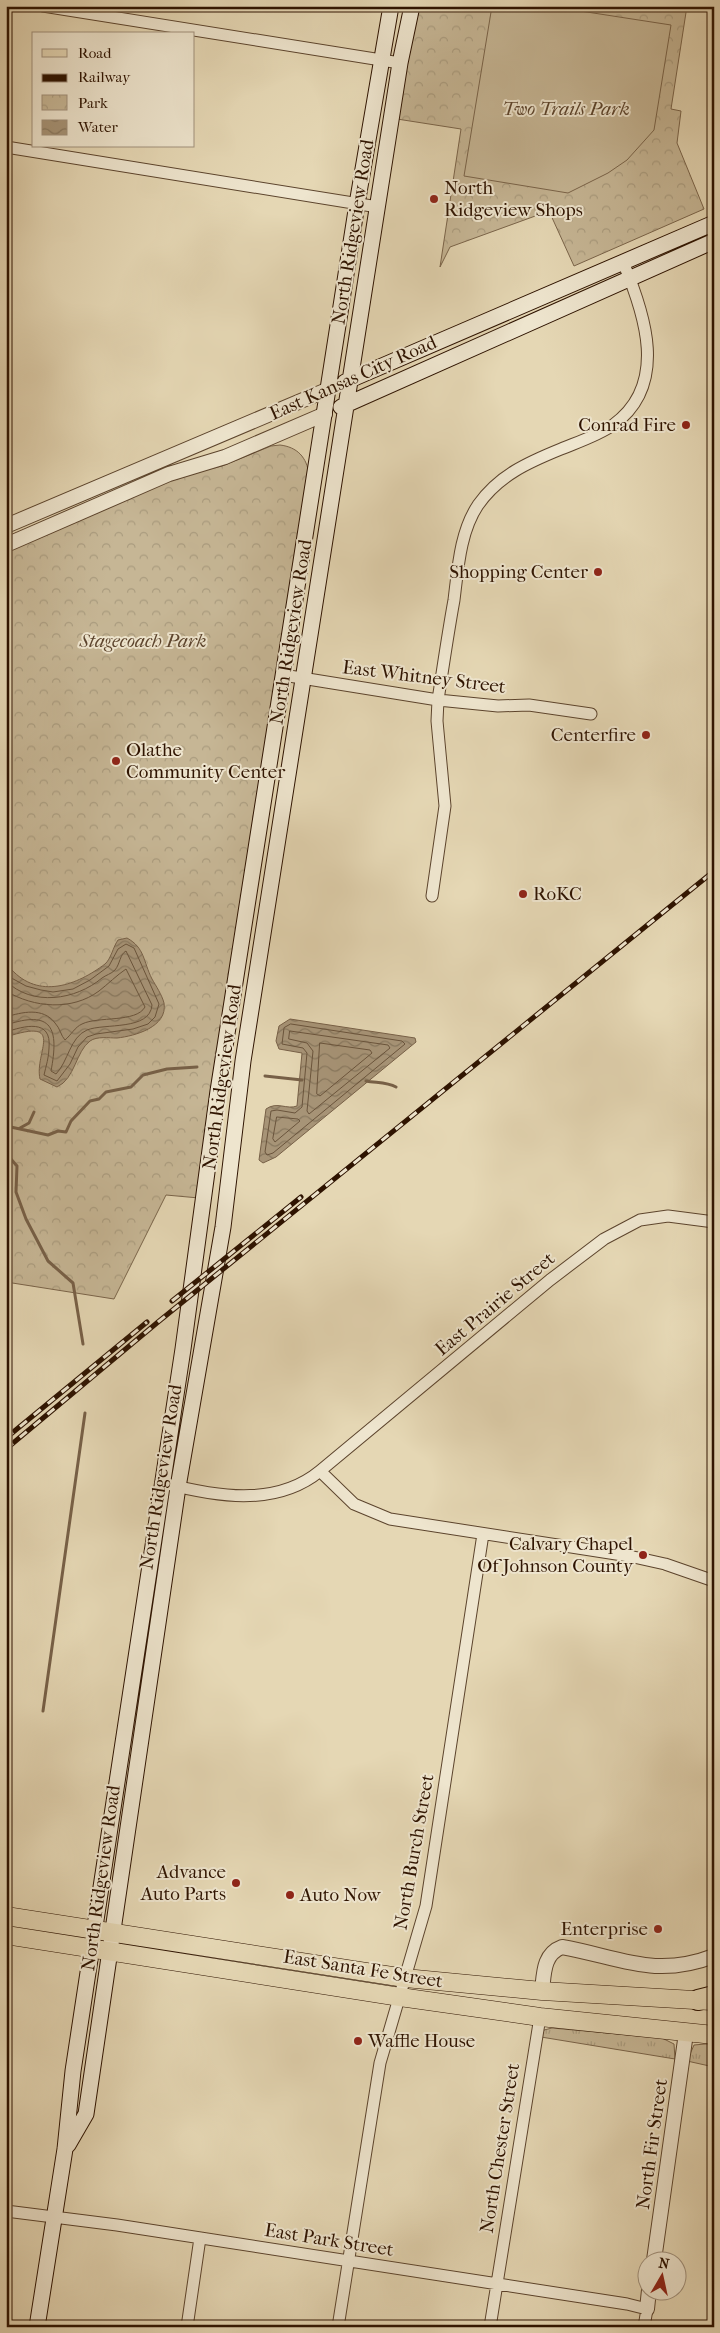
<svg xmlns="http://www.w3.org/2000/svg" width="720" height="2333" viewBox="0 0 720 2333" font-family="'IM FELL French Canon',serif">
  <defs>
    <pattern id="grass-tufts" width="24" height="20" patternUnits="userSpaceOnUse" patternTransform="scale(1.25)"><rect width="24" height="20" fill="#c6b695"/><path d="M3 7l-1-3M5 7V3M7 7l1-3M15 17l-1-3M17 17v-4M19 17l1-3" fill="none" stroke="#aa9c7f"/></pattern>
    <pattern id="park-crowns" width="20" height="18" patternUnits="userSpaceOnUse" patternTransform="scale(1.25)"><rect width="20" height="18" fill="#c6b695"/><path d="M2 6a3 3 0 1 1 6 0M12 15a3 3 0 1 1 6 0" fill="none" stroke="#aa9c7f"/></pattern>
    <pattern id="water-waves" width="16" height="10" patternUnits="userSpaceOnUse" patternTransform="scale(1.25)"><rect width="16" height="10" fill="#a79477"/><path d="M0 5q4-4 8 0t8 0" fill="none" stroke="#88785f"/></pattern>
  </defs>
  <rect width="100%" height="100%" fill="#e5d7b4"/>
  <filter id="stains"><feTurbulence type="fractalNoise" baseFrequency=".004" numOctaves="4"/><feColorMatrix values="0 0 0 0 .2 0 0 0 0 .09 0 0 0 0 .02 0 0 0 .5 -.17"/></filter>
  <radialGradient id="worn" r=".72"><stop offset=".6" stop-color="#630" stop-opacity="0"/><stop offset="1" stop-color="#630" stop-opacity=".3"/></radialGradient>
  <path fill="url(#grass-tufts)" stroke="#7a644a" d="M552 2028 662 2038 674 2044 675 2059 541 2037 544 2030Z
    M705 2044H714V2067L687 2061 694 2045Z"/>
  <path fill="url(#park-crowns)" stroke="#7a644a" d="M418 6H687L671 109 681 111 677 143 704 209 574 266 549 211 450 247 440 267 461 129 397 119Z
    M280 445C297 447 307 457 309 475L199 1198 166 1195 114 1299 6 1282V549L182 475 222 466 271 446Z"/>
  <path fill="#c6b695" stroke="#7a644a" d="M492 6H548L671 25 654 130 627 160 608 173 568 193 464 176Z"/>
  <path fill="url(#water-waves)" stroke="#776047" d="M127 938C145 948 143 961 152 979 156 986 162 995 164 1003 168 1027 135 1036 117 1038 109 1038 97 1036 90 1041 76 1051 75 1079 57 1087L40 1079C34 1052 67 1017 6 1037V970L11 969C39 1000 77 985 105 964 111 959 113 947 118 940Z
    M290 1019 415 1038 416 1042 276 1157 263 1163 259 1160 266 1109C277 1101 287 1110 297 1106L302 1053 279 1049 276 1041 279 1026Z"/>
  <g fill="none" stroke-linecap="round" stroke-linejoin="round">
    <path stroke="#6a543c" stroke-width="1" d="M6 975 26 986 41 990 53 992 73 989 90 980 109 966 118 949 126 944 134 948 159 1004 155 1017 148 1024 133 1029 96 1034 87 1037 78 1047 70 1064 57 1081 44 1075C46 1066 49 1057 49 1048 52 1018 24 1026 6 1032
      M6 981C32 1007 76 1000 102 978 106 975 111 974 115 970 120 964 120 954 126 951L152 1005C150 1031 104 1023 87 1030 70 1037 68 1062 56 1074L51 1071C59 1029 53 1009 6 1025
      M6 991C34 1008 72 1011 99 991 108 984 117 975 126 969L145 1007C136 1023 98 1016 82 1024 75 1027 71 1035 65 1040 61 1036 60 1028 55 1023 43 1007 22 1012 6 1017
      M291 1024 402 1041 405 1044 273 1153 267 1155 265 1152 271 1111 277 1110 295 1113 302 1107 307 1053 303 1048 282 1044 284 1028Z
      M290 1031 388 1045 390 1048 309 1114 307 1111 313 1051 307 1043 289 1039Z
      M320 1043 370 1050 372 1053 320 1096 317 1094Z
      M277 1117 298 1119 300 1121 275 1142 273 1139Z"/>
    <path stroke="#776047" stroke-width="3" d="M265 1076 302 1080
      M366 1081C377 1083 387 1082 396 1087
      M6 1126 48 1135 58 1131 66 1132 71 1121 90 1101 99 1099 106 1092 131 1087 143 1075 167 1069 197 1067
      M20 1128 29 1123 34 1112
      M6 1159 10 1158 17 1166 16 1192 26 1219 48 1261 73 1283 83 1344
      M43 1711 85 1413"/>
    <defs>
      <path id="minor" d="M43 6 400 63
        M6 147 378 207
        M283 675 438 700 498 706 529 705 591 714
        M432 896 445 806 437 721 438 700C443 667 448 633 454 600 458 568 460 532 478 505 499 475 529 462 561 449 578 442 597 436 613 425 669 385 645 314 623 262
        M320 1471 354 1504 390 1519 629 1556 665 1564 714 1581
        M163 1483C214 1496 275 1508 320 1471L550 1280 604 1239 640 1220 668 1216 714 1222
        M6 2211 117 2225 627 2304 647 2309 644 2327
        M187 2327 200 2238
        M338 2327 380 2063 426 1906 483 1534
        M490 2327 540 2017"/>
      <path id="tertiary" d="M6 526 329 389
        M6 545 169 474 225 457 325 414
        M542 1991C544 1974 543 1954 562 1947 619 1957 654 1979 714 1956
        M654 2260 686 2033
        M647 2309 649 2290"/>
      <path id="secondary" d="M345 382 714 223
        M341 407 714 241
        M68 2145 86 2114 178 1487 223 1227 243 1061 400 63 412 6
        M37 2327 65 2149 73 2071 183 1349 218 1091 357 204 391 6"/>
      <path id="primary" d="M6 1916 405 1978 542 1991 711 2001
        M6 1935 400 1997 540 2017 714 2035"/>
      <path id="motorway" d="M698 2000 714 1996"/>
    </defs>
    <use href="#minor" stroke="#5c442d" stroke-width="13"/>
    <use href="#tertiary" stroke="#5c442d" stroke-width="16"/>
    <use href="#secondary" stroke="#2e1300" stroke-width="17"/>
    <use href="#primary" stroke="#2e1300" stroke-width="19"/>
    <use href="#motorway" stroke="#2e1300" stroke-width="22"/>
    <use href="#minor" stroke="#eee5ce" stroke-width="11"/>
    <use href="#tertiary" stroke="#eee5ce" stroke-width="14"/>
    <use href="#secondary" stroke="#eee5ce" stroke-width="15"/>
    <use href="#primary" stroke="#e5d7b4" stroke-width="18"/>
    <use href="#motorway" stroke="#e5d7b4" stroke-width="20"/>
    <defs>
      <path id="rail" d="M172 1301 301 1197
        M6 1438 147 1322
        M6 1449 158 1322 714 871"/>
    </defs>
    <use href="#rail" stroke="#2e1300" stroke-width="5"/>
    <use href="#rail" stroke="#eee5ce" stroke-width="3" stroke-dasharray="9" stroke-linecap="butt"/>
  </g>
  <g fill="#8f2418" stroke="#eee5ce" stroke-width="2">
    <circle cx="434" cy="199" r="5"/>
    <circle cx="686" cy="425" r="5"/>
    <circle cx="598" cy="572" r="5"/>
    <circle cx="646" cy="735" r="5"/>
    <circle cx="116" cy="761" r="5"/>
    <circle cx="523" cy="894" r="5"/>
    <circle cx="643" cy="1555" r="5"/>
    <circle cx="236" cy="1883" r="5"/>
    <circle cx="290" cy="1895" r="5"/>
    <circle cx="658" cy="1929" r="5"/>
    <circle cx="358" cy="2041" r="5"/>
  </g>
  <g text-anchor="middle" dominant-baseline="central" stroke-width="4" stroke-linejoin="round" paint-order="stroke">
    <g font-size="19" font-style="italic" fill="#5c442d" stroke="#eee5ce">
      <text x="566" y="109">Two Trails Park</text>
      <text x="143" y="641">Stagecoach Park</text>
    </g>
    <g font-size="19" fill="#2e1300" stroke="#eee5ce" text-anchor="end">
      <text x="444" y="188" text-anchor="start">North<tspan x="444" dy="22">Ridgeview Shops</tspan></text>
      <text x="676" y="425">Conrad Fire</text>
      <text x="588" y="572">Shopping Center</text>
      <text x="636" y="735">Centerfire</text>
      <text x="126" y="750" text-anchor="start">Olathe<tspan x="126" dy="22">Community Center</tspan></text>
      <text x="533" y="894" text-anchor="start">RoKC</text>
      <text x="633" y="1544">Calvary Chapel<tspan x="633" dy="22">Of Johnson County</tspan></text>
      <text x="226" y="1872">Advance<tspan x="226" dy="22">Auto Parts</tspan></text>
      <text x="300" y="1895" text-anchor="start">Auto Now</text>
      <text x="648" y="1929">Enterprise</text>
      <text x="368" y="2041" text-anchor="start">Waffle House</text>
    </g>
    <g font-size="19" fill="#2e1300" stroke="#eee5ce">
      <text transform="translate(353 232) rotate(-81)">North Ridgeview Road</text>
      <text transform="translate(353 378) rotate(-24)">East Kansas City Road</text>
      <text transform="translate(291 632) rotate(-81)">North Ridgeview Road</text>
      <text transform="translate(424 677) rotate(7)">East Whitney Street</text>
      <text transform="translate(222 1077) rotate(-82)">North Ridgeview Road</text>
      <text transform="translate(495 1304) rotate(-40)">East Prairie Street</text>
      <text transform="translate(161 1477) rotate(-81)">North Ridgeview Road</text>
      <text transform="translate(414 1852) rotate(-80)">North Burch Street</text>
      <text transform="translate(101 1878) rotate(-82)">North Ridgeview Road</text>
      <text transform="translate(363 1969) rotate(9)">East Santa Fe Street</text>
      <text transform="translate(652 2144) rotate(-82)">North Fir Street</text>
      <text transform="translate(500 2148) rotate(-81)">North Chester Street</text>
      <text transform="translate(329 2240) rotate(9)">East Park Street</text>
    </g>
  </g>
  <rect width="720" height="2333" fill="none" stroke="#e5d7b4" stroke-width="25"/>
  <rect x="8" y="8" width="705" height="2318" fill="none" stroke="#2e1300" stroke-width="2.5"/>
  <rect x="12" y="12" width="695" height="2308" fill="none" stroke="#2e1300"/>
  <rect x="32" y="32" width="162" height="115" fill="#eee5ce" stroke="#a1917c"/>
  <rect x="42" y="49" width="25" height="8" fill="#e5d7b4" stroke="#a1917c"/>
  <text x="78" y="58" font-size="15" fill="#2e1300">Road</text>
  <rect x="42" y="74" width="25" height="8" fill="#2e1300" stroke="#a1917c"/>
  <text x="78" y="82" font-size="15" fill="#2e1300">Railway</text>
  <rect x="42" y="95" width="25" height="15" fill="url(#park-crowns)" stroke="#a1917c"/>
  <text x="78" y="108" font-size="15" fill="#2e1300">Park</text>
  <rect x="42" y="120" width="25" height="15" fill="url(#water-waves)" stroke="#a1917c"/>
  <text x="78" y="132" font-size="15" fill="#2e1300">Water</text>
  <g transform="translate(662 2276) rotate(9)"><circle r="24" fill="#eee5ce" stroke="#a1917c"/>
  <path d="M0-4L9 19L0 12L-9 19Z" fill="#8f2418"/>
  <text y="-8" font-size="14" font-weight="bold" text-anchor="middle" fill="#2e1300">N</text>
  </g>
  <rect width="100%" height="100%" filter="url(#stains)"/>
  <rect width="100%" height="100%" fill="url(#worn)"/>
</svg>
